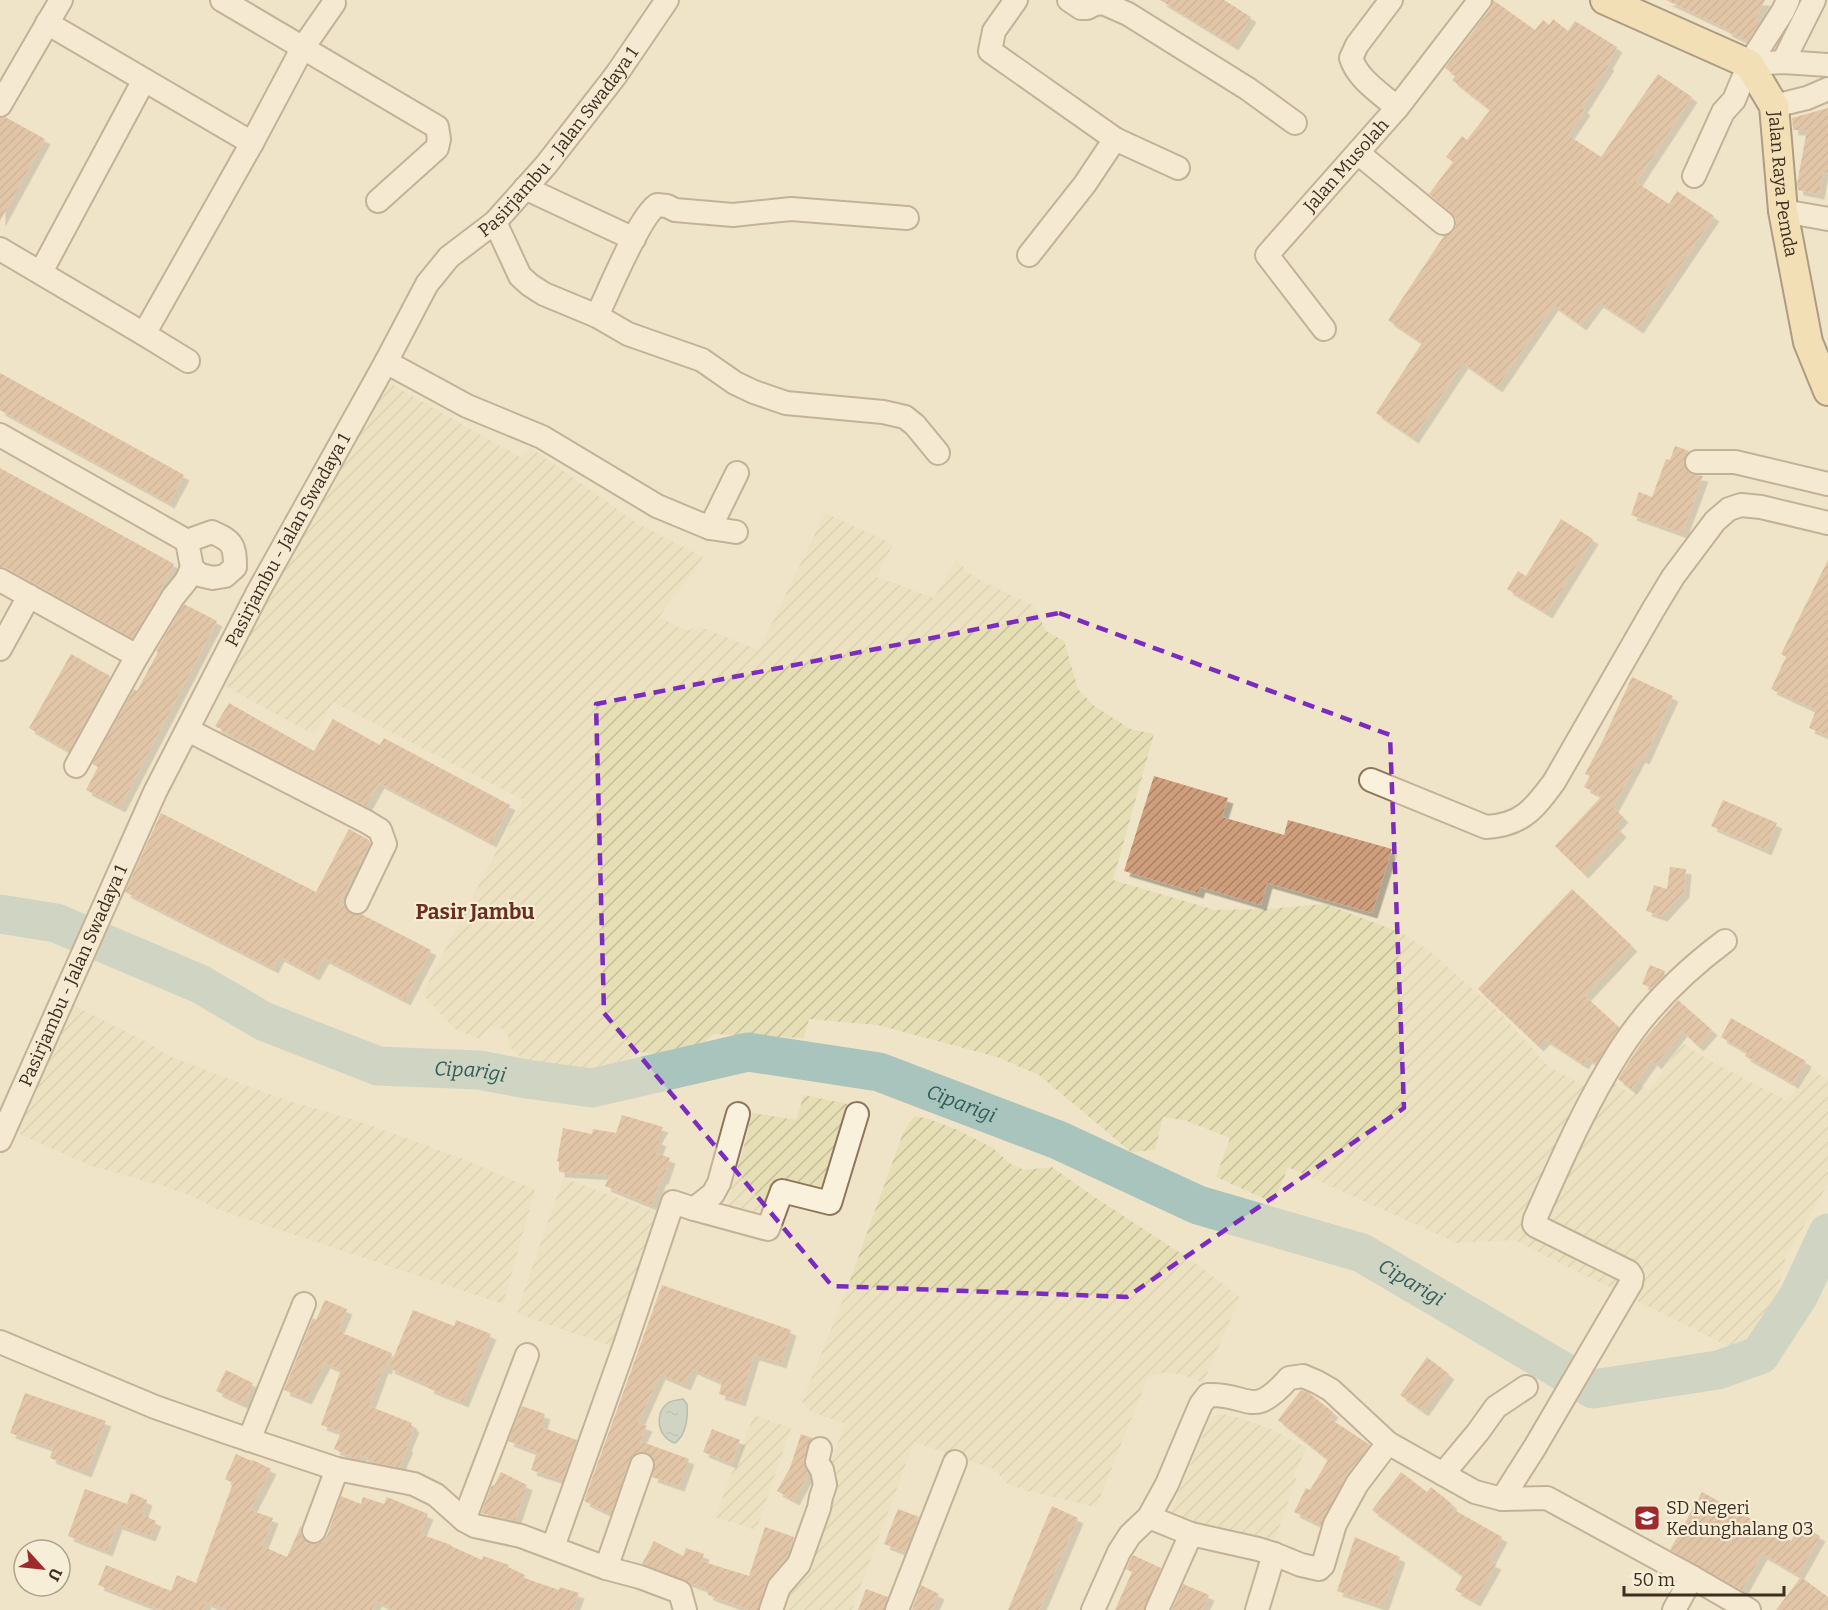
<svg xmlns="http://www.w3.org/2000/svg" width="1828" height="1610" viewBox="0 0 1828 1610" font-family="Bitter,serif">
  <defs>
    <pattern id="farmland-furrows" width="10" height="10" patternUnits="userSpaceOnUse" patternTransform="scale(1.5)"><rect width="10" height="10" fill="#e6deb5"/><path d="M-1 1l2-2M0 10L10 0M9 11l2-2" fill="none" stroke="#c6bf9b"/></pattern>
    <pattern id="water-ripples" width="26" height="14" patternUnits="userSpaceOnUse" patternTransform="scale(1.5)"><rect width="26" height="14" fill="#a9c4bc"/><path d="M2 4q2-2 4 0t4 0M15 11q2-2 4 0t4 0" fill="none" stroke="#8ba098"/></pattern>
    <pattern id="building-hatch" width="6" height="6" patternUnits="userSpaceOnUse" patternTransform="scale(1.5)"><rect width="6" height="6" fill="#cf9f7d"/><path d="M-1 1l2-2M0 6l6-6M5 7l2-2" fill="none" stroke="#a98266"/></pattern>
    <filter id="shadow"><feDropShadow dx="5.5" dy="5.5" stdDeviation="0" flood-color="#0004"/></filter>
  </defs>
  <rect width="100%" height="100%" fill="#f0e4c8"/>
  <path fill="url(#farmland-furrows)" d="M384 380 522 458 530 447 638 524 703 557 659 617 687 631 698 626 759 650 825 513 893 544 877 577 934 598 956 560 969 573 984 582 1033 605 1046 631 1064 641 1078 689 1093 705 1130 729 1154 734 1113 880 1215 910 1266 909 1325 904 1402 933 1431 952 1503 1016 1548 1066 1597 1093 1607 1079 1632 1095 1639 1084 1649 1091 1682 1043 1709 1060 1787 1101 1810 1068 1828 1080V1184L1786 1257 1774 1306 1763 1329 1736 1350 1514 1240 1457 1243 1288 1167 1274 1203 1216 1177 1230 1138 1187 1121 1163 1117 1155 1150 1131 1152 1039 1075 997 1057 878 1025 809 1019 804 1038 714 1034 704 1043 680 1056 640 1052 631 1058 592 1070 563 1075 547 1072 525 1061 509 1047 508 1035 498 1026 490 1027 480 1039 455 1029 422 994 523 800 333 702 314 735 218 682Z
    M65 1001 149 1043 169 1056 280 1098 364 1123 466 1160 535 1190 503 1304 216 1209 194 1197 166 1187 91 1166 17 1133V1120Z
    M804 1095 852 1105 823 1190 779 1179 763 1217 726 1206 745 1143 752 1113 796 1120Z
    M914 1116 929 1119 958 1130 993 1148 1009 1163 1024 1170 1052 1167 1093 1196 1194 1262 1240 1297 1203 1383 1184 1375 1167 1372 1153 1375 1147 1380 1096 1507 1028 1491 1008 1484 994 1469 914 1442 852 1610H775L845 1424 810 1411 802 1402 845 1294 903 1133Z
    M563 1179 570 1180 662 1214 614 1347 518 1314V1308Z
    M1223 1414 1237 1417 1271 1429 1307 1448 1294 1473 1296 1480 1269 1556 1163 1529 1210 1419 1216 1415Z
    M754 1415 791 1428 756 1530 715 1517Z"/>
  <path fill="url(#water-ripples)" stroke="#6f938a" stroke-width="1.5" d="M683 1399 687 1404C688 1418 687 1434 675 1443 658 1438 653 1414 668 1403 672 1400 678 1400 683 1399Z"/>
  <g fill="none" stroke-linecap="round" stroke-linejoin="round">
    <path stroke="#a9c4bc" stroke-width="39" id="s1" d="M0 914 56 923 200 984 263 1021 378 1066 479 1070 526 1079 592 1088 748 1052 879 1072 1058 1140 1198 1205 1362 1253 1593 1389 1718 1370 1760 1355 1799 1295 1828 1233"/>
  </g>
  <path fill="url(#building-hatch)" filter="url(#shadow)" d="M1160 0H1224L1251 17 1233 45Z
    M1493 0 1535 30 1543 20 1549 25 1553 19 1568 31 1575 21 1617 47 1607 64 1609 65 1582 108 1585 110 1568 135 1601 157 1658 74 1692 97 1636 182 1669 204 1677 191 1714 216 1638 328 1598 302 1581 325 1553 305 1497 387 1463 363 1413 438 1376 413 1422 343 1388 320 1444 236 1453 232 1456 226V219L1452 213 1429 194 1453 162 1446 157 1462 136 1467 140 1490 110 1452 80 1456 76 1445 68 1491 8Z
    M1666 0H1765L1755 19 1760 21 1748 41 1726 31 1727 29Z
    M1828 108V174L1823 172 1819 194 1798 190 1797 184 1807 130H1793L1792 118Z
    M5 117 45 139 0 221V118Z
    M0 373 184 475 169 503 0 410Z
    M1675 446 1689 451 1685 456 1684 461 1686 469 1691 474 1703 476 1682 533 1631 515 1639 492 1652 497 1666 459 1670 460Z
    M0 468 174 564 159 591 160 592 132 638 7 568 0 567Z
    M1561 519 1593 539 1547 613 1507 589 1518 571 1526 576Z
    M1828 560V736L1809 728 1816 710 1771 689 1786 657 1781 654Z
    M184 604 217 621 120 807 86 790 98 767 92 764 134 689 137 691 158 652 156 651Z
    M71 654 110 676 69 751 29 728Z
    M1632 677 1673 696 1644 759 1640 757 1613 807 1623 817 1615 826 1621 832 1583 873 1555 846 1602 796 1584 787 1590 776 1585 774 1603 740Z
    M229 703 314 751 333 719 380 745 384 738 510 805 491 842 379 783 366 806 265 754 215 726Z
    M1154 776 1228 798 1222 817 1284 835 1288 820 1392 849 1372 913 1267 883 1261 905 1200 887 1198 893 1124 871Z
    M1723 800 1777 823 1766 850 1711 826Z
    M161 813 316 892 349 829 369 840 370 843 339 903 344 905 351 914H361L431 950 405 1000 324 958 314 975 279 956 273 968 125 892Z
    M1670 867 1686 869 1684 892 1662 916 1646 911 1654 885 1667 889Z
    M1572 889 1632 946 1585 996 1619 1027 1596 1064 1587 1058 1583 1064 1545 1039 1538 1046 1478 989Z
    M1650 965 1665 971 1663 977 1652 988 1642 984Z
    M1678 1000 1712 1030 1698 1046 1682 1031 1656 1064 1652 1060 1631 1089 1618 1079 1642 1042Z
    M1731 1018 1806 1061 1793 1083 1745 1056 1747 1052 1721 1037Z
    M622 1115 663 1127 656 1139 661 1141 656 1153 670 1158 663 1179H661L651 1205 605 1186 610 1175 559 1172V1162L557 1161 563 1128 592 1134 593 1129 616 1133Z
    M662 1285 791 1330 781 1363 754 1355 740 1401 719 1394 722 1382 692 1369 685 1385 660 1374 638 1423 647 1426 640 1441 689 1459 679 1486 652 1477 655 1463 653 1457 646 1452H639L633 1455 629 1461 611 1514 584 1501Z
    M325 1300 347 1309 338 1330 343 1332 342 1333 392 1353 386 1369 383 1368 369 1406 412 1423 411 1425 414 1427 406 1446 408 1447 399 1467 380 1464 361 1455 359 1460 355 1459 334 1449 341 1432 321 1425 341 1370 325 1363 306 1399 284 1390 313 1318 316 1320Z
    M413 1310 454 1326 456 1320 491 1334 463 1402 428 1388 429 1385 389 1368Z
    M1427 1357 1449 1374 1423 1411 1400 1395Z
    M226 1370 253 1383 244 1404 216 1391Z
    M1301 1390 1309 1393 1333 1412 1329 1418 1370 1445 1345 1477 1321 1525 1294 1512 1306 1488 1310 1490 1328 1460 1278 1420Z
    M25 1393 106 1421 86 1472 50 1458 53 1448 10 1433Z
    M522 1406 545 1414 541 1427 577 1440 562 1480 531 1470 537 1452 508 1441Z
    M712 1429 740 1440 731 1463 703 1452Z
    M801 1434 812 1438 807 1445 804 1459V1465L808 1474 794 1500 777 1491 790 1468Z
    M236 1454 252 1461 253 1460 271 1469 250 1510 273 1518 262 1546 287 1557 307 1512 301 1526V1534L304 1540 309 1543 317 1544 323 1541 327 1536 341 1496 361 1504 363 1497 384 1504 387 1497 428 1514 420 1534 451 1545V1546L482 1560 483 1556 509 1565 508 1567 525 1575 524 1578 559 1590 560 1587 579 1593 573 1610H394L377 1601 372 1610H228L206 1602 203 1610H162L98 1585 106 1565 171 1591 177 1575 196 1583 233 1483 225 1479Z
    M501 1472 527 1485 515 1521 481 1513 492 1485 494 1486Z
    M1401 1472 1427 1492 1431 1487 1452 1504 1449 1507 1502 1537 1489 1561 1496 1564 1475 1601 1455 1590 1463 1576 1372 1510Z
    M85 1489 127 1504 131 1493 147 1500 142 1515 156 1521 150 1536 117 1524 107 1551 68 1536Z
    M1702 1492 1791 1541 1800 1525 1820 1536 1798 1575 1762 1554 1742 1590 1670 1550Z
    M1052 1506 1078 1518 1039 1610H1008Z
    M898 1509 919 1517 905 1552 884 1544Z
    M765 1527 794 1537 787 1557 766 1582 758 1610H750L708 1595 707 1589 642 1564 654 1541 683 1556 686 1548 704 1554 701 1561 749 1576Z
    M1355 1537 1400 1557 1383 1606 1337 1591Z
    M1133 1555 1161 1568 1144 1610H1115L1132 1572 1126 1569Z
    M1801 1577 1828 1597V1610H1776Z
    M1183 1584 1209 1595 1202 1610H1172Z
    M921 1585 939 1594 932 1610H912Z
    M866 1589 888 1597 884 1610H858Z"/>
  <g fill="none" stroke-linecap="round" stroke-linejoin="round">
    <defs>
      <g id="minor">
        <path d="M222 0 437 127 439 139 437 148 378 201"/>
        <path d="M1016 0 994 31 990 51 1115 139 1178 168"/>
        <path d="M1069 0 1081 8H1087L1095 4 1103 3 1128 14 1248 89 1295 123"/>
        <path d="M1391 0 1357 45 1351 58C1358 80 1381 93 1397 108"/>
        <path d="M47 23 252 143"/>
        <path d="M1783 62 1814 0"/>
        <path d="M1749 64 1783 62 1828 65"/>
        <path d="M0 105 61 0"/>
        <path d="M1774 106 1807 98 1828 89"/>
        <path d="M1358 153 1443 223"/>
        <path d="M1694 176 1723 112 1734 100 1749 64 1783 11 1788 0"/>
        <path d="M525 188 634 239"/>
        <path d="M1783 211 1828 219"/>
        <path d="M495 222 520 276 530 285 544 294 597 316 628 334 702 360 735 383 754 392 786 403 883 412 905 417 915 425 938 453"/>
        <path d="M0 249 144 334 188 361"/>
        <path d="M1029 255 1085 184 1115 139"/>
        <path d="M41 272 144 80"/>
        <path d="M597 316C608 293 639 217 657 205L667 206 675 210 733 215 791 209 907 218"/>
        <path id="s2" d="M1324 329 1267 255 1397 108 1480 0"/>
        <path d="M144 334 252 143 302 49 334 3"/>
        <path d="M386 362 467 406 542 437 657 506 710 528 736 532"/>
        <path d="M0 435 187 541"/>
        <path d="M1697 462H1735L1828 484"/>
        <path d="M710 528 737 473"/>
        <path d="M212 532C232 541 235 544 235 567L225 576 213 578 200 575 192 568 187 541Z"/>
        <path d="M0 580 137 656"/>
        <path d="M0 649 29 596"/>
        <path d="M188 730 367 822 380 830 385 844 357 902"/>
        <path d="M76 766 137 656 173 597 186 581 192 568"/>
        <path d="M1371 780 1486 827C1522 825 1534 809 1554 782L1653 610 1673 577 1715 521 1729 509 1741 505 1761 507 1828 523"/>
        <path id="s3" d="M0 1140 155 792 258 592 386 362 427 284 449 257 495 222 546 165 616 75 667 0"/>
        <path d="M694 1209 768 1229 782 1191 830 1203 857 1114"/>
        <path d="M0 1342 155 1407 229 1433 337 1469 414 1484 436 1495 464 1520 475 1526 521 1536 606 1568 640 1577 680 1592 685 1610"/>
        <path d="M249 1440 304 1304"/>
        <path d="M1443 1474 1478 1432 1496 1407 1526 1387"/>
        <path d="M1502 1499 1535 1447 1631 1283 1632 1277 1629 1272 1536 1226 1534 1224 1535 1219C1561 1161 1586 1103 1620 1050 1647 1008 1685 971 1725 941"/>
        <path d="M1149 1517 1191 1534 1258 1549 1274 1554 1257 1610"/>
        <path d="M464 1520 527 1355"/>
        <path d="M314 1531 337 1469"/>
        <path d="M553 1547 626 1342 673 1202 694 1209 713 1194 719 1183 738 1114"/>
        <path d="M1274 1554 1301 1565 1319 1569 1323 1565 1335 1524 1357 1484 1388 1443"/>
        <path d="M606 1568 642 1465"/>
        <path d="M771 1610 779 1587 799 1564 819 1508 821 1497 825 1485 822 1470 817 1462 820 1449"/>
        <path d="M897 1610 955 1462"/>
        <path d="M1093 1610 1119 1552 1130 1535 1149 1517 1167 1484 1191 1427 1201 1404 1208 1395C1250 1393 1251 1421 1289 1378L1303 1376 1317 1382 1331 1390 1388 1443 1475 1492 1502 1499 1547 1498 1692 1577 1749 1610"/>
        <path d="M1157 1610 1191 1534"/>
        <path d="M1674 1610 1692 1577"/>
      </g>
      <g id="major">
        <path id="s4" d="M1605 0 1749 64 1774 106 1783 211 1808 342 1828 391"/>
      </g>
    </defs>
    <use href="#minor" stroke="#8d765c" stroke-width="26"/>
    <use href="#major" stroke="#5b4430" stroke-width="32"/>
    <use href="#minor" stroke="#faf1dc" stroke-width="22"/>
    <use href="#major" stroke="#f3d9a0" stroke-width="28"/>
  </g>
  <path d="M0 0H1828V1610H0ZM1059 613 1390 735 1404 1108 1127 1297 832 1286 604 1013 596 704Z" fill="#f0e4c8" fill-opacity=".55" fill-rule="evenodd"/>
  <path fill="none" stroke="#7b2cbf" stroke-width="4.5" stroke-dasharray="12 8" stroke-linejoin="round" d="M1059 613 1390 735 1404 1108 1127 1297 832 1286 604 1013 596 704Z"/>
  <defs>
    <symbol id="school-square" viewBox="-11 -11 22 22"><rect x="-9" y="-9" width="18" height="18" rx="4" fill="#9e2a2b" stroke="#f7eed8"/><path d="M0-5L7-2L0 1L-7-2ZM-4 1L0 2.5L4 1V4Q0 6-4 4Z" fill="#fff"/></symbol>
  </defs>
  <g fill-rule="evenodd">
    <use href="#school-square" x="1632" y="1503" width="30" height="30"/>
  </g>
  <g text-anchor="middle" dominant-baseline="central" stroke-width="4.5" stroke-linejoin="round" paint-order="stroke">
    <g font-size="18" fill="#3d2e20" stroke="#f7eed8">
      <text stroke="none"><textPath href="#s3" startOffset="1152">Pasirjambu - Jalan Swadaya 1</textPath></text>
      <text stroke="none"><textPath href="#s2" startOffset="213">Jalan Musolah</textPath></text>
      <text stroke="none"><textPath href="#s4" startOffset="285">Jalan Raya Pemda</textPath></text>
      <text stroke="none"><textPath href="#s3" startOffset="666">Pasirjambu - Jalan Swadaya 1</textPath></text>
      <text stroke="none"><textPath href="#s3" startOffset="180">Pasirjambu - Jalan Swadaya 1</textPath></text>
    </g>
    <g font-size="18" fill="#3d2e20" stroke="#f7eed8" text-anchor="start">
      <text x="1666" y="1508">SD Negeri<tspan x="1666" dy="21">Kedunghalang 03</tspan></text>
    </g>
    <g font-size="20" font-style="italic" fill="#2f5d5a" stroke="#f7eed8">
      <text stroke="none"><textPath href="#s1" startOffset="502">Ciparigi</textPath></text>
      <text stroke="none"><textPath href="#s1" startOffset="1006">Ciparigi</textPath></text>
      <text stroke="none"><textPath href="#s1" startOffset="1492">Ciparigi</textPath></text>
    </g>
    <g font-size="21" font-weight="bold" fill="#6b2e1e" stroke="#f7eed8">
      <text x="475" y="912">Pasir Jambu</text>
    </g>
  </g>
  <g transform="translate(42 1568) rotate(117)"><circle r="28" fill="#f7eed8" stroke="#ada18e" stroke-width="1.5"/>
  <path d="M0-4.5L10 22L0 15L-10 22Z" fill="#9e2a2b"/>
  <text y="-9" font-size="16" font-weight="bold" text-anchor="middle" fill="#3d2e20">U</text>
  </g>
  <path d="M1624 1586v9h160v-9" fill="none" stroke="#3d2e20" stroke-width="3"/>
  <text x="1633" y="1586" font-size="18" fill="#3d2e20" stroke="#f7eed8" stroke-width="4.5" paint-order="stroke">50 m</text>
</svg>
